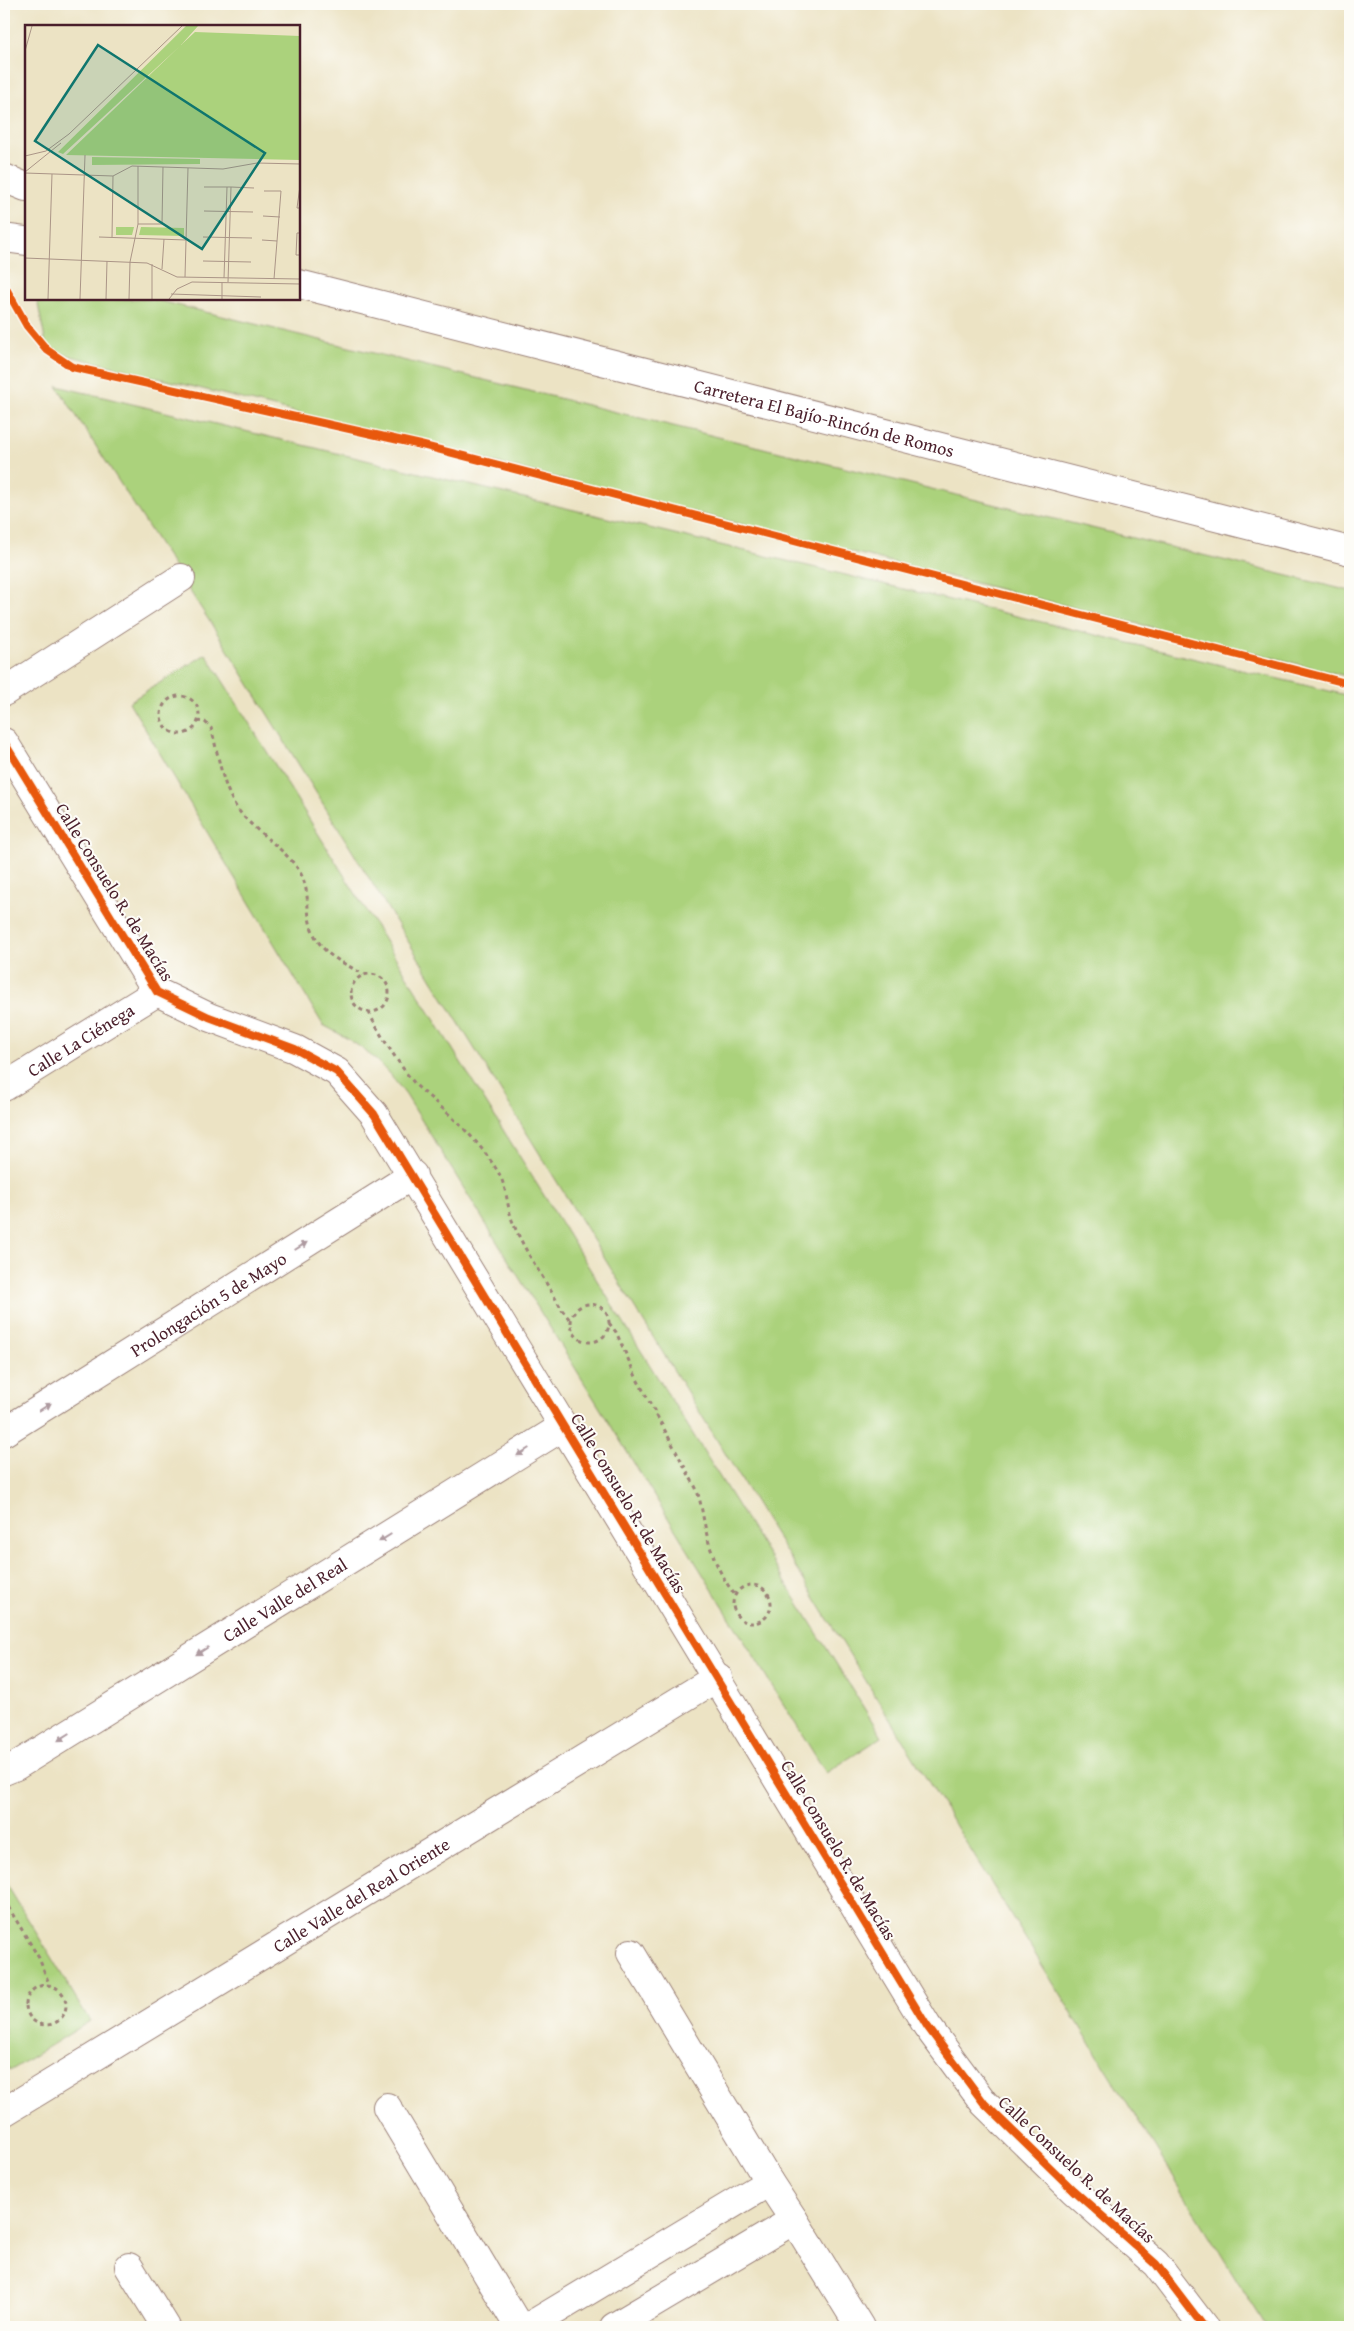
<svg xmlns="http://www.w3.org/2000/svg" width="1354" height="2331" viewBox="0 0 1354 2331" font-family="'Gentium Book Plus',serif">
  <rect width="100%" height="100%" fill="#fdfcf7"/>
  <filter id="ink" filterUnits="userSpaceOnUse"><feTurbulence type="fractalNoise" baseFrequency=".02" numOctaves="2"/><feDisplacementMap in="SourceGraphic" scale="10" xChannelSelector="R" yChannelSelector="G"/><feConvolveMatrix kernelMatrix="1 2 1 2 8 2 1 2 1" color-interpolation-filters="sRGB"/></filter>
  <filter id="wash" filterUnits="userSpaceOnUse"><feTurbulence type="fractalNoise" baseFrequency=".0096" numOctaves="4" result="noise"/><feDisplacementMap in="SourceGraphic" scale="20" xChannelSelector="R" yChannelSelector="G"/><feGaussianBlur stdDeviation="1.12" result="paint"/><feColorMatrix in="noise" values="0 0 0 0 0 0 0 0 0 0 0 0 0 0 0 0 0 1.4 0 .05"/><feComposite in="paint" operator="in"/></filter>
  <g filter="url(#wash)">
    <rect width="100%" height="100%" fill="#ece3c4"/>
    <path fill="#abd27c" stroke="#7a7854" d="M37 299H152L1350 591V677L47 350Z
      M57 386 1350 696V2327H1266L221 639Z
      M206 654 882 1737 826 1773 406 1095C379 1059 363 1046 323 1025L129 702Z
      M4 1880 90 2021 10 2071 4 2060Z"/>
  </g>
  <g filter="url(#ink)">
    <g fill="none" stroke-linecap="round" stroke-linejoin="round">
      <defs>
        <g id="minor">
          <path d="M4 692 181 578"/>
          <path d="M4 742 157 992 209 1017 295 1049 337 1072 374 1114 927 2026 984 2103 1073 2190 1156 2264 1204 2327"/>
          <path id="s1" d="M4 1087 157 992"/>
          <path id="s2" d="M4 1432 413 1175"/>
          <path id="s3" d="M4 1771 16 1766 564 1426"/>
          <path d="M631 1953 769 2182"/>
          <path d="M387 2107 519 2327"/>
          <path id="s4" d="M4 2112 718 1677"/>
          <path d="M794 2220 860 2327"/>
          <path d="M129 2267 166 2327"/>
          <path d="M528 2327 769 2182 794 2220 614 2327"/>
        </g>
        <g id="tertiary">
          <path d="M4 178 26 187"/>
          <path d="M4 238 26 241"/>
          <path id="s5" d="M299 284 1350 551"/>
        </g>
      </defs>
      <use href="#minor" stroke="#9b8178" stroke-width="30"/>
      <use href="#tertiary" stroke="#9b8178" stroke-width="30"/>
      <path stroke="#9b8178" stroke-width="3" stroke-dasharray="4 4" stroke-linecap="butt" d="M161 715a19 19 0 1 1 38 0a19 19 0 1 1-38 0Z
        M197 721 205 722 211 728C220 759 222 795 246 819 263 837 284 849 298 869 316 897 298 921 325 950 334 960 351 966 363 975
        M351 993a19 19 0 1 1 38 0a19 19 0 1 1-38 0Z
        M369 1012C375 1028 407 1077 419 1088 447 1112 474 1135 495 1167 507 1184 506 1202 512 1220 523 1250 547 1282 562 1310L570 1320
        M571 1323a19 19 0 1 1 38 0a19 19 0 1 1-38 0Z
        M609 1323 616 1332 637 1379 696 1488C701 1501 702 1513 705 1526 710 1552 719 1574 735 1595
        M733 1604a19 19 0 1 1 38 0a19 19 0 1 1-38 0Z
        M4 1900 39 1958 50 1986
        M26 2005a20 20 0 1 1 40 0a20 20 0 1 1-40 0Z"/>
      <use href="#minor" stroke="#fff" stroke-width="28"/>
      <use href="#tertiary" stroke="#fff" stroke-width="28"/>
      <defs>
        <path id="cycleway" d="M4 285 27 326 47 350 72 367 421 445 1350 684
          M4 742 157 992 209 1017 295 1049 337 1072 374 1114 927 2026 984 2103 1073 2190 1156 2264 1204 2327"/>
      </defs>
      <use href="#cycleway" stroke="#fdfcf7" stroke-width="11"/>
      <use href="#cycleway" stroke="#e8590c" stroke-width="8"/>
    </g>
    <defs><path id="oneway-solid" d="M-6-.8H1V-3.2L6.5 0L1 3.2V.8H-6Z" transform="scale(1.25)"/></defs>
    <g fill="#ae9aa0">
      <use href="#oneway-solid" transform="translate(301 1246) rotate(-32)"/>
      <use href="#oneway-solid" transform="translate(45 1407) rotate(-32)"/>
      <use href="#oneway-solid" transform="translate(523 1452) rotate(148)"/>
      <use href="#oneway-solid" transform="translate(385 1538) rotate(148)"/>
      <use href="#oneway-solid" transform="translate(202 1651) rotate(148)"/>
      <use href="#oneway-solid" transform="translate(64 1737) rotate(148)"/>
    </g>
  </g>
  <g text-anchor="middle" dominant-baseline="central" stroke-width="4" stroke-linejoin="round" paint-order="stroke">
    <g font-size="18" fill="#4a1f2b" stroke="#fdfcf7">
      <text stroke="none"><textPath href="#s5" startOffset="542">Carretera El Bajío-Rincón de Romos</textPath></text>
      <text transform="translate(115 892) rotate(58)">Calle Consuelo R. de Macías</text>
      <text stroke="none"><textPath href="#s1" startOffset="90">Calle La Ciénega</textPath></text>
      <text stroke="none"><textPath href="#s2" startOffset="241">Prolongación 5 de Mayo</textPath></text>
      <text transform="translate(629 1503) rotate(59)">Calle Consuelo R. de Macías</text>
      <text stroke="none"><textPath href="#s3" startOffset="329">Calle Valle del Real</textPath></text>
      <text transform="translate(839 1850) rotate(59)">Calle Consuelo R. de Macías</text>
      <text stroke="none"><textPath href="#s4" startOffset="418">Calle Valle del Real Oriente</textPath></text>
      <text transform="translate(1077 2169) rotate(43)">Calle Consuelo R. de Macías</text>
    </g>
  </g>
  <g transform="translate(25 25)">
    <rect width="275" height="275" fill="#ece3c4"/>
    <path d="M161 1H173L156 20 170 7 275 11V135L41 130 155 21 38 129 33 127ZM67 132 175 134V139L67 140ZM91 202H109L107 210H91ZM116 202 159 203V211L114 210Z" fill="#abd27c"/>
    <path fill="none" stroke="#ab9587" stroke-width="1" d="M0 26 7 1M0 131 21 126 44 109 157 1M0 147 36 118M0 148 88 151 107 141 198 144 232 138 275 139M275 161 272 183H275M179 162H202M206 162 229 163M239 166H256L249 254M179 186 228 187M238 191 255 192M113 199H137L138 142M275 208H272L271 230H275M74 212 161 215M178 212 227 213M87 213 88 151M237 215 252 216M0 233 122 238 152 252 275 254M178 236 226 237M127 239V274M137 244 139 214M160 252 163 143M199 253 202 162H206L203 257M197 257V274M146 269 236 272M23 274 27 149M55 274 60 130M81 274 82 236M104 274 105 237 113 199V141M144 274 152 264 167 257 275 259"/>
    <path fill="#0f766e" fill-opacity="0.15" stroke="#0f766e" stroke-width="2.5" d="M73 20 240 128 177 224 10 116Z"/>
    <rect width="275" height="275" fill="none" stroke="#4a1f2b" stroke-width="2.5"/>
  </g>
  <rect width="1354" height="2331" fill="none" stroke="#fdfcf7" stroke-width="20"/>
</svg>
